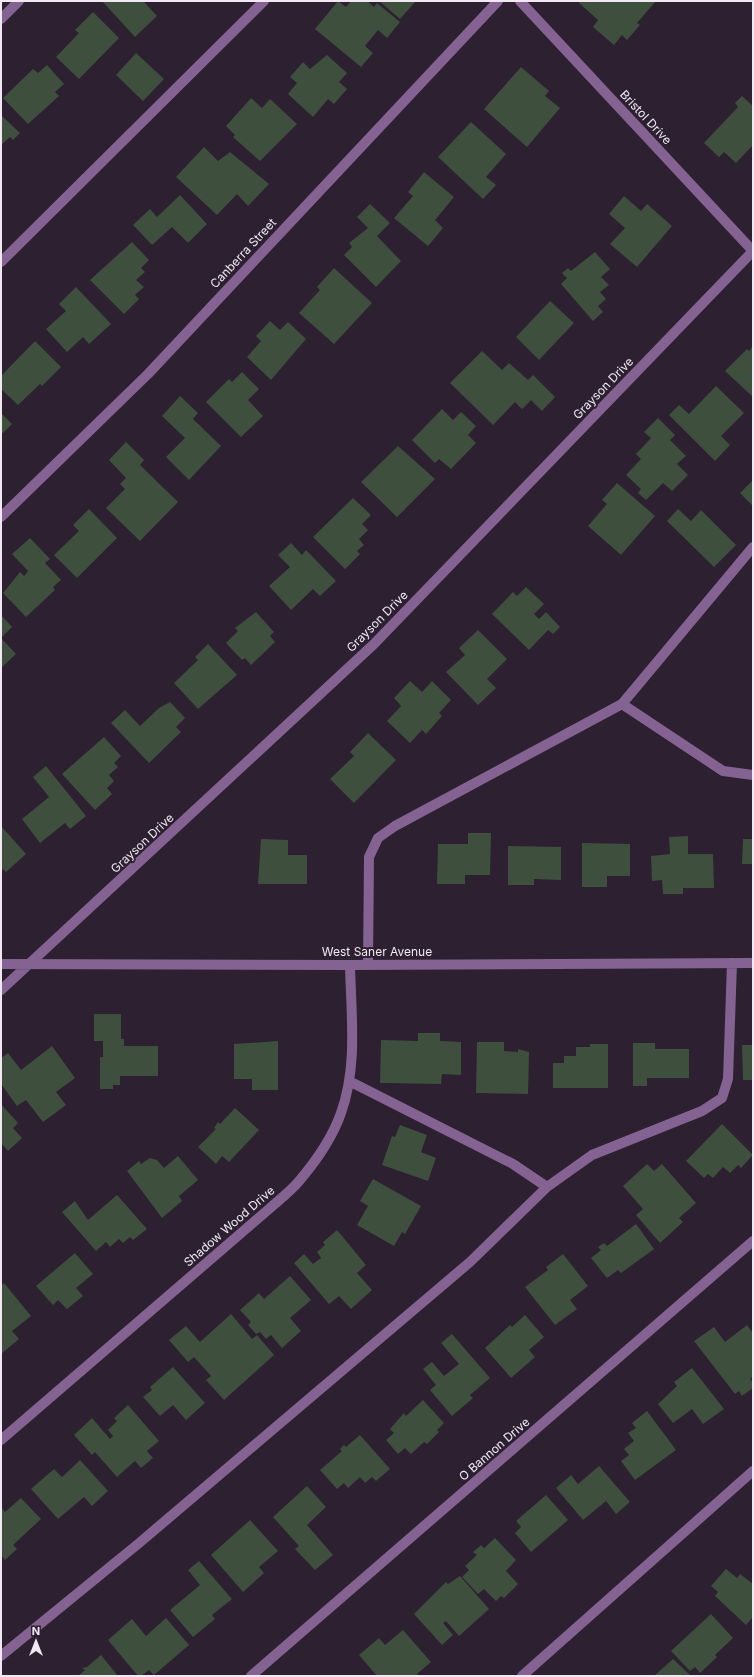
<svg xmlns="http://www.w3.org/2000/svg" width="754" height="1677" viewBox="0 0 754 1677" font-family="Inter,sans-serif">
  <rect width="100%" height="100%" fill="#2c2031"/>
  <path fill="#3e4f3d" d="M102 1H145L144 2 157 16 135 37Z
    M338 1 346 7 351 1H367L374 7 377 3 400 22 387 38 378 30 365 46 373 53 361 67 315 29Z
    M379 1H416L400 19Z
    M580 1H656L637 23 640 25 627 40 622 35 614 45 593 27 598 20 579 3Z
    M93 12 119 38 79 79 56 57 79 33 75 30Z
    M136 53 164 79 143 101 116 75Z
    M327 55 347 73 339 82 347 89 334 104 328 99 313 117 288 94 297 83 290 77 303 62 310 69Z
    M47 65 64 84 55 92 59 96 28 124 3 98 33 69 38 73Z
    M521 67 549 91 545 96 560 108 527 147 484 109Z
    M742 96 753 106V145L736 163 724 152 719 157 704 143 738 107 735 103Z
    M251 98 262 108 270 99 297 124 260 161 233 137 235 135 226 126Z
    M1 115 20 133 13 140 10 137 1 145Z
    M471 122 506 154 486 177 496 185 483 199 438 157Z
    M204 147 218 161 230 152 269 184 248 206 237 194 217 215 176 177Z
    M424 172 454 197 435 220 443 228 428 246 394 218 413 196 408 192Z
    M180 195 207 224 188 243 172 227 152 245 133 225 150 209 157 217Z
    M624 196 641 211 647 204 672 226 637 267 610 244 625 228 609 214Z
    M370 204 390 223 377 236 401 261 376 287 344 255 352 247 349 243 368 228 357 217Z
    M132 242 149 260 141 268 145 272 136 280 144 287 135 295 139 299 124 314 90 280Z
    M595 252 610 269 601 277 609 285 600 292 606 299 598 306 603 312 593 321 561 284 567 278 562 273 568 268 571 271Z
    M334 268 372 303 334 344 299 313 320 290 317 287Z
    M76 287 111 324 89 344 83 337 67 352 46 329 66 311 59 304Z
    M550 301 574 323 539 360 516 337Z
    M270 321 280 330 288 322 306 339 271 380 247 357 261 341 256 336Z
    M35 341 61 367 42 386 40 384 18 405 1 389V376Z
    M753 346V397L725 371 747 349 749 351Z
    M482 351 502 370 509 363 528 380 533 375 555 397 542 411 531 400 522 409 515 402 493 425 450 383Z
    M242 372 259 389 248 400 263 416 241 437 206 402 229 379 232 382Z
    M716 386 744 413 721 436 730 445 715 461 669 415 679 405 689 414Z
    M180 396 198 413 193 419 221 446 189 480 166 457 185 438 162 416Z
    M442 409 453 420 461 412 476 426 468 435 476 443 451 469 439 459 435 463 412 440Z
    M1 413 12 424 3 433 1 431Z
    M658 418 675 435 670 440 686 456 677 464 688 475 672 491 663 483 646 500 638 493 641 489 626 475 641 459 636 454 651 438 644 432Z
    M126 442 144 460 140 465 178 502 140 541 106 508 125 489 120 484 126 478 109 460Z
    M398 446 435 479 397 517 361 482Z
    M753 480V506L740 493Z
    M617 483 655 516 621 555 588 526 607 504 602 500Z
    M353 498 371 515 362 524 368 530 359 539 364 545 357 551 360 554 345 569 313 537Z
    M89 509 117 538 77 578 54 555 79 531 73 525Z
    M678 509 691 521 701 510 736 545 714 567 667 521Z
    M30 538 50 559 45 563 61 580 53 587 55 590 26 617 3 593 20 572 24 576 28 571 12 554Z
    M291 543 302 555 306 550 336 581 320 596 313 589 291 610 269 586 290 567 278 555Z
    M526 587 544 604 534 614 539 619 546 612 560 627 553 634 548 630 529 650 492 614 513 592 517 596Z
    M256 612 274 632 270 636 275 642 251 665 245 658 242 660 226 643 238 631 235 628Z
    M1 615 12 627 1 638Z
    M478 630 507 659 487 679 496 688 478 705 446 672 465 655 459 648Z
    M1 638 16 654 1 668Z
    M208 644 237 675 198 709 174 683 198 660 195 657Z
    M410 681 422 692 432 681 451 700 439 713 442 716 426 734 422 730 410 743 387 721 401 706 394 698Z
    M170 702 185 718 176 727 181 732 149 763 111 723 125 710 140 726 159 708Z
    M368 733 396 760 354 803 330 779 354 756 350 752Z
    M104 737 121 756 114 763 118 767 109 775 114 781 107 788 112 794 95 810 62 774Z
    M46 766 86 816 70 829 65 823 40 843 22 819 49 797 33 777Z
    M1 826 26 854 6 872 3 869 1 871Z
    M468 833H491L490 875H465V884H437L438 844H468Z
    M688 836V854H713L714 888H683V894H663L662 880 652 881 651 856 670 854 669 837Z
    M261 839 288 840V855H307V884H258Z
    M743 839H753V864H742Z
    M582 843 630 844V876H607V887H582Z
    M508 846 561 847V880L534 879V885H508Z
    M94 1014H121V1039H124V1046H158V1076H120V1085H113V1089H100V1057H103V1041H94Z
    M418 1033H440V1041L461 1042V1075L442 1074 441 1084 380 1083 381 1040 418 1041Z
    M278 1041V1090H252V1079H234V1044Z
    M477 1042H504V1051L518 1052V1049L529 1052 528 1094 476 1093Z
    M633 1043H655V1049H689V1078H647V1086H633Z
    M590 1044H608V1088H553V1063H564V1056H576V1047H590Z
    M742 1045H753V1080H743Z
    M52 1046 75 1078 56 1092 66 1105 43 1122 26 1100 17 1106 1 1084V1058L8 1053 21 1070Z
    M1 1104 18 1123 13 1128 22 1138 8 1151 1 1143Z
    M235 1108 259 1130 229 1162 222 1156 216 1164 198 1147 216 1129 214 1128 218 1122 220 1124Z
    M722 1124 753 1155 741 1168 738 1165 730 1173 723 1167 713 1178 708 1174 704 1178 686 1161Z
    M400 1125 427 1135 421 1152 436 1158 428 1181 382 1165 392 1136 395 1137Z
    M178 1156 198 1180 179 1196 182 1201 162 1218 127 1171 139 1161 141 1164 150 1158 157 1160 164 1168Z
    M647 1164 654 1171 662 1164 696 1203 679 1218 683 1222 660 1243 636 1215 643 1209 623 1186Z
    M373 1179 421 1206 405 1234 402 1232 394 1246 357 1225 368 1206 360 1201Z
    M117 1195 147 1229 133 1240 130 1237 123 1243 119 1239 110 1247 106 1242 96 1251 62 1212 75 1201 88 1220Z
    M636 1224 654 1249 621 1273 618 1270 607 1278 591 1258 601 1250 598 1247 604 1243 607 1246Z
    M337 1230 366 1265 357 1273 372 1290 351 1309 339 1296 329 1304 294 1263 304 1254 313 1264 321 1258 317 1252 325 1245 323 1242Z
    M75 1253 93 1274 76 1288 83 1296 67 1309 58 1300 53 1305 36 1286Z
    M563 1254 588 1286 570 1300 577 1309 555 1325 525 1287 548 1270 546 1267Z
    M290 1276 311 1300 290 1318 301 1331 282 1348 271 1335 266 1339 260 1332 256 1334 248 1325 251 1322 240 1310 259 1293 264 1299Z
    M4 1283 31 1316 12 1331 19 1339 1 1354V1286Z
    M231 1314 252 1339 257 1335 274 1355 224 1400 206 1380 211 1376 194 1357 188 1362 169 1340 186 1326 200 1342Z
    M525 1315 544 1337 529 1350 535 1357 511 1378 485 1348 510 1325 512 1327Z
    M747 1325 753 1333V1356L752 1357 753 1359V1376L750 1379 753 1382V1388L742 1396 739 1391 735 1394 694 1341 714 1327 725 1342Z
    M452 1334 490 1378 470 1395 473 1398 452 1416 430 1390 436 1385 423 1369 432 1362 444 1376 459 1364 441 1343Z
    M173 1367 205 1403 186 1420 173 1405 160 1416 143 1397 152 1390 150 1387Z
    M692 1368 724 1409 703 1424 692 1409 673 1423 658 1404 677 1386 674 1382Z
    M423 1400 444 1423 437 1430 439 1432 427 1444 424 1442 411 1454 405 1448 398 1454 386 1440 394 1433 390 1429 404 1413 406 1416Z
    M128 1405 159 1441 147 1451 153 1458 141 1468 135 1461 117 1477 95 1452 92 1455 74 1435 92 1418 110 1439 113 1436 108 1430 117 1421 114 1418Z
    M647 1411 676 1450 635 1480 621 1461 629 1455 624 1449 634 1441 628 1433 636 1428 632 1423Z
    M360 1435 390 1469 376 1481 372 1477 365 1483 360 1477 348 1488 344 1483 337 1489 320 1470 342 1451 340 1449 344 1445 346 1447Z
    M80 1460 108 1491 92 1506 84 1497 58 1519 31 1489 54 1469 62 1477Z
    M599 1466 630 1502 616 1514 606 1501 583 1520 556 1488 571 1475 578 1484Z
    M307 1486 326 1507 307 1525 333 1555 315 1570 295 1549 299 1546 273 1517Z
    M546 1495 568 1520 531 1552 515 1533 521 1527 516 1521Z
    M21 1498 41 1519 13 1545 17 1549 5 1560 1 1555V1507L5 1512Z
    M250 1520 278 1551 259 1567 264 1573 243 1592 211 1555Z
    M495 1538 516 1560 506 1571 518 1584 504 1598 501 1596 496 1601 484 1589 478 1594 462 1577 469 1570 465 1566 477 1555 473 1552 481 1545 484 1548Z
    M199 1561 232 1599 212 1615 215 1619 193 1637 170 1610 200 1585 188 1570Z
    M726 1569 737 1578 740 1574 753 1584V1617L746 1625 715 1596 718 1592 711 1586Z
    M460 1576 489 1609 459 1636 446 1621 443 1623 453 1635 442 1645 414 1614 446 1582 448 1584Z
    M711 1614 733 1638 715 1655 717 1657 700 1673 695 1667 690 1671 671 1651Z
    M166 1618 189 1645 154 1675 149 1670 141 1676H138L108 1640 132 1619 146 1636Z
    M403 1630 431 1662 417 1674 419 1676H377L359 1655 379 1638 385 1645Z
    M101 1655 118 1676H78L85 1670 82 1668 87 1667Z
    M673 1659 691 1676H654Z"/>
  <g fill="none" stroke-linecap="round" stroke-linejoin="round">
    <path stroke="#846291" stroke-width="10" d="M520 1 753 251
      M1 19 19 1
      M1 262 264 1
      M1 517 148 374 498 1
      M622 704 753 547
      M1 964 350 965 753 963
      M368 964 369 857 378 838 395 826 622 704 723 771 753 775
      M1 990 374 644 753 251
      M349 1081 513 1164 547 1187
      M1 1440 269 1209C279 1200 291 1191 300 1180 316 1161 333 1136 341 1113 358 1066 351 1014 350 965
      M1 1656 138 1544 470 1262 547 1187 592 1155 702 1111 722 1098 728 1079 732 963
      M251 1676 753 1241
      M522 1676 753 1471"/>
  </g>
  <g text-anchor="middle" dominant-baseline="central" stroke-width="4" stroke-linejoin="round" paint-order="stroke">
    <g font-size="12" fill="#f1e8f4" stroke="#2c2031">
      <text transform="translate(646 117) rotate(47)">Bristol Drive</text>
      <text transform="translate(243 253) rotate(-47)">Canberra Street</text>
      <text transform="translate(603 388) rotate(-46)">Grayson Drive</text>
      <text transform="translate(377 621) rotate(-45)">Grayson Drive</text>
      <text transform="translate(142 843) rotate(-43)">Grayson Drive</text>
      <text x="377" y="951">West Saner Avenue</text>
      <text transform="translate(229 1226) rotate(-41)">Shadow Wood Drive</text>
      <text transform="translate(494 1449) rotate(-41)">O Bannon Drive</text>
    </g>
  </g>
  <rect width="754" height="1677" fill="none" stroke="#f1e8f4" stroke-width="4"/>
  <g transform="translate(36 1641)" stroke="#2c2031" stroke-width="3" paint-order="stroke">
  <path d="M0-3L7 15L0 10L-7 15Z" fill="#f1e8f4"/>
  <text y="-6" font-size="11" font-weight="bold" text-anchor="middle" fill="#f1e8f4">N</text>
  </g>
</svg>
